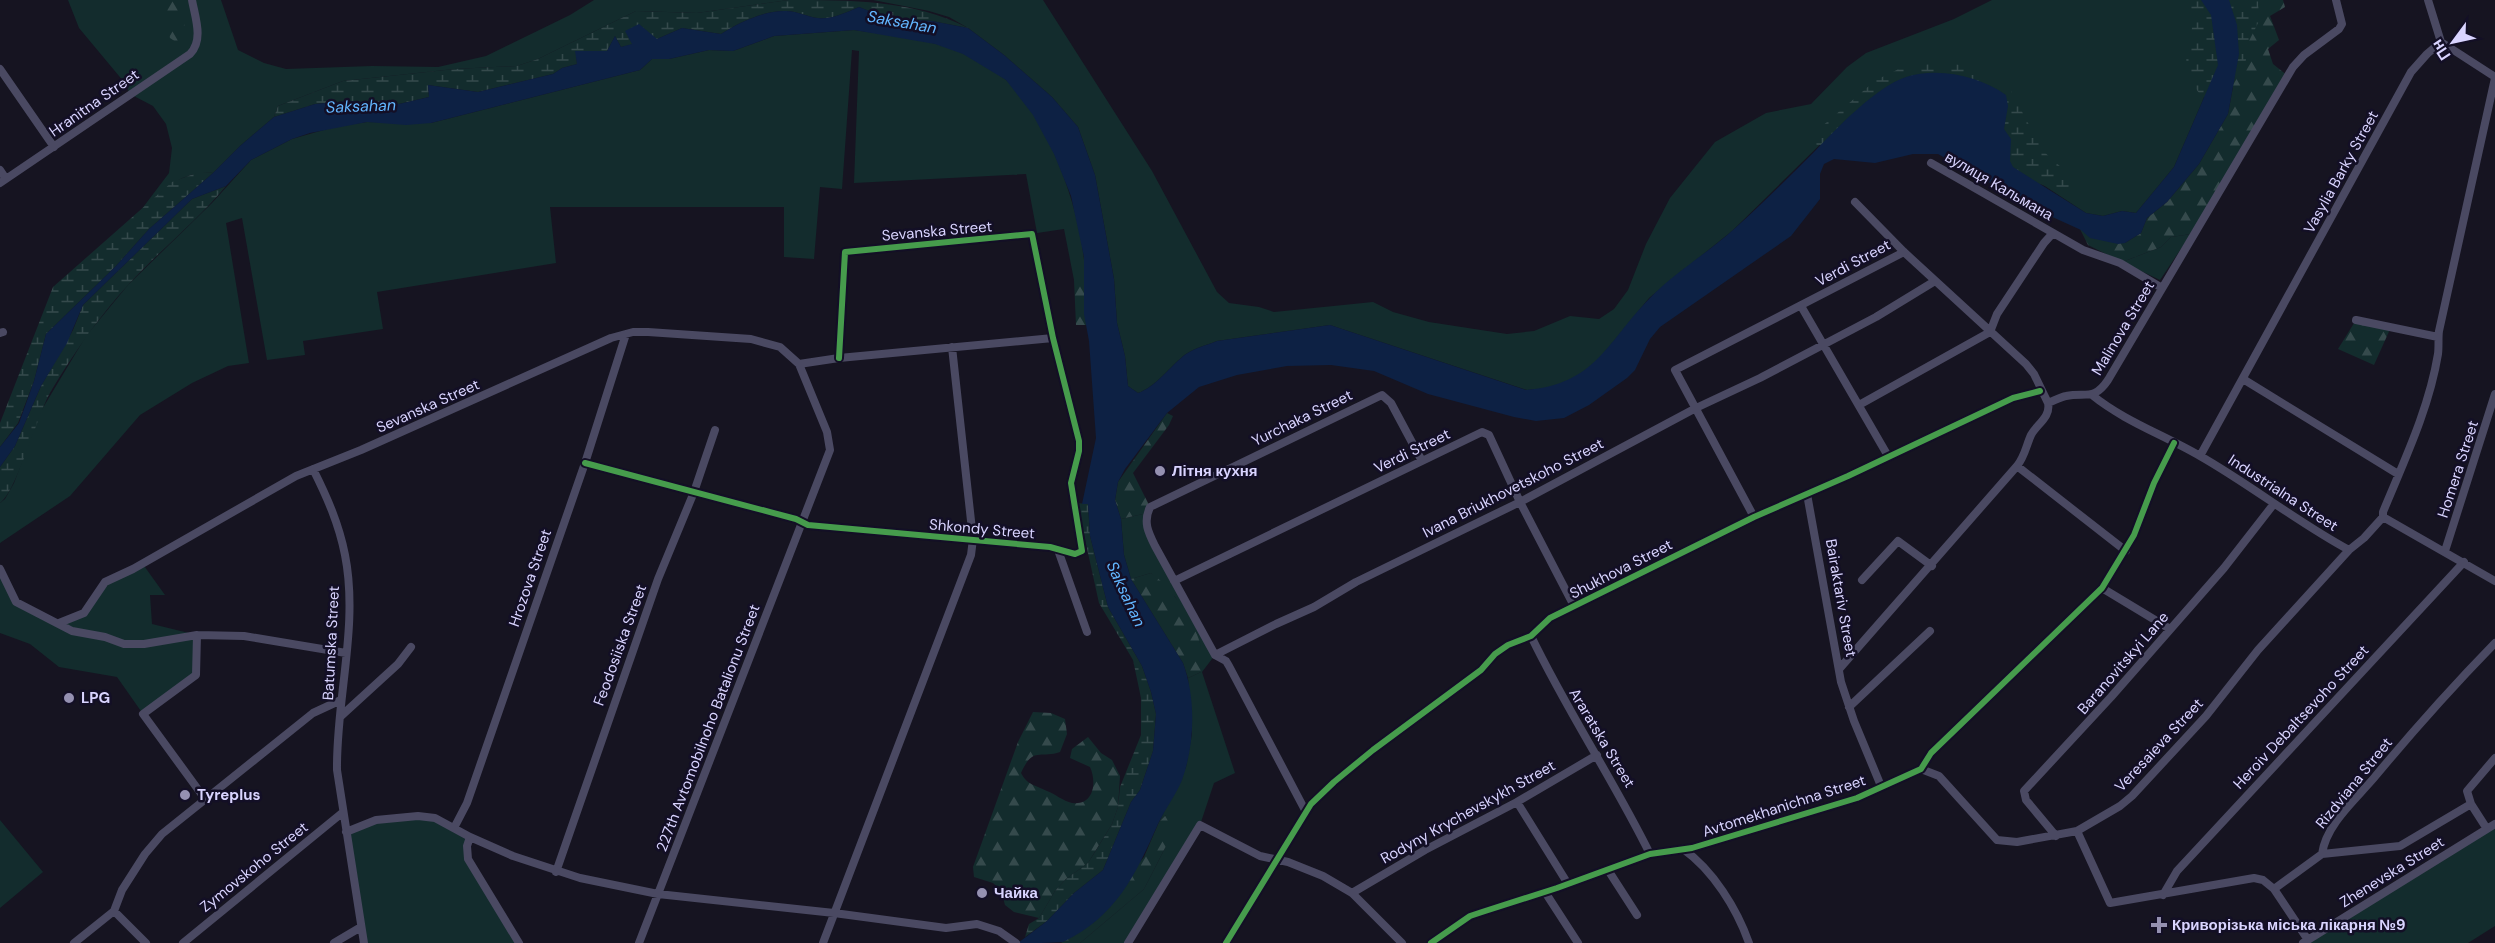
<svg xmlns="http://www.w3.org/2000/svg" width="2495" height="943" viewBox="0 0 2495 943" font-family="'DM Sans',sans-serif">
  <defs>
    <pattern id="forest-firs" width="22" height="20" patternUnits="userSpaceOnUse" patternTransform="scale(1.5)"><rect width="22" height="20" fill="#132c2d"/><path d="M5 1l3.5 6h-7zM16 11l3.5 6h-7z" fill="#354a4c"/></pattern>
    <pattern id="wetland-marsh" width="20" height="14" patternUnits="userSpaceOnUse" patternTransform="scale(1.5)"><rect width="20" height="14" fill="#132c2d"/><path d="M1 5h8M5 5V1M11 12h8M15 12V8" fill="none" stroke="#354a4c"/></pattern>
  </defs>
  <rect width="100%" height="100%" fill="#161421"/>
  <path fill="#132c2d" d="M68 0H221L238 50 264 63 286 69 372 66 438 67 486 56 570 15 594 0H789L697 13 636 11 538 59 517 66 455 69 343 81 278 106 274 117 240 146 213 173C179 170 161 193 138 214L169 173 172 148 166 124 153 106 130 94 124 82 79 28Z
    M873 0H1043L1152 171 1217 292 1229 303 1259 307 1274 312 1373 302 1393 312 1429 322 1507 334 1534 331 1570 316 1599 319 1614 309 1628 290 1646 244 1670 198 1715 142 1766 113 1811 104 1847 67 1866 53 1954 19 1992 0H2201L2218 65 2174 167 2136 213 2122 211 2103 216 2086 213 2034 179 1841 124 1732 231 1649 298 1596 363 1573 379 1550 388 1527 390 1330 325 1217 341C1207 345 1195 348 1186 354 1170 366 1156 387 1138 393L1128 386 1125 356 1117 323 1114 279 1095 175 1078 127 1052 97 1004 55 968 28 949 17 929 11Z
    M854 30C890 36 932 38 966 55 979 62 993 70 1005 79 1049 117 1086 222 1085 280H1074L1064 229 1037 233 1026 174 854 183 859 51 852 50 842 189 820 187 814 259 784 257V207H550L556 263 377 292 383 329 303 341 305 355 267 360 242 218 226 223 249 363 228 366 192 383 140 415 70 496 0 543V503L5 499 14 483 41 411 86 336 128 285 212 203 251 160 292 139 334 127 367 122 431 123 640 70 652 59H669L709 50 733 51 774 36Z
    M2191 234 2160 280 2122 262 2161 247 2171 237Z
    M1147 513 1146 528 1215 655 1202 672 1235 773 1214 783 1200 825 1128 943H1080L1144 889 1165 848 1166 815 1159 822 1186 767 1192 734 1188 678 1201 672 1200 643 1194 630 1175 597 1151 573 1131 579 1124 555 1121 519Z
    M142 563 165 595H150L152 624 197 635 196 675 143 714 117 677 59 667 30 644 0 633V569L13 598 59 623 84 613 101 587Z
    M435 818 470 837 467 853 519 943H364L346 832 365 824Z
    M0 820 43 872 0 908Z
    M2495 824V926L2468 943H2303Z"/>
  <path fill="url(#forest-firs)" d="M160 0H177L187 34 183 39 176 42 170 38Z
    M2229 0H2283L2285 7 2270 16 2279 40 2268 49 2273 64 2288 76 2191 234 2171 237 2161 247 2122 262 2088 245 2080 229 2125 243 2141 233 2147 218 2167 202 2199 164 2228 114 2233 87Z
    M1074 280H1085L1086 325H1076Z
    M2356 320 2391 327 2374 365 2338 349Z
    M1167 413 1173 416 1169 425 1133 473 1150 507 1147 513 1121 519 1115 500 1118 482Z
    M1151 573C1170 586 1194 620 1200 643 1202 652 1201 663 1201 672L1188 678 1183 663 1131 579Z
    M1033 712 1051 713 1065 719 1067 734 1060 752C1039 759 1033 746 1021 773 1027 785 1035 785 1047 791 1055 794 1063 801 1072 803 1094 806 1097 782 1090 767L1070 758 1072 749 1088 737 1101 753 1112 760 1120 776 1118 807 1112 824 1088 863 1066 879 1055 891 1039 918 1014 912 1005 905 1001 890 993 883 974 877 973 867 1018 742Z
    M1166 815 1171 818V831L1166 846 1144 889 1080 943H1061L1086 927 1144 857 1159 822Z"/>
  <path fill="url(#wetland-marsh)" d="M789 0C850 0 914 0 968 28L932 21 886 18 859 7C847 12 831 20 818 18 807 17 798 11 786 11 765 10 738 23 721 34L682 28 657 39 621 47 615 36 607 51H576L577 64 562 68 553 74 478 92 428 85 429 97 399 104 348 101 315 104 274 117 278 106 343 81 455 69 517 66 538 59 636 11 697 13Z
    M2185 0 2258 1 2259 21 2249 41 2245 65 2224 100 2215 107 2199 93 2187 76 2186 52 2192 28Z
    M1947 62 1972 68 2011 91 2043 151 2062 168 2072 180 2071 188 2062 191 2033 182 1986 149 1816 145V136L1820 128 1876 80 1903 67Z
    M199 172 213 173 149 229 116 266 46 334 34 381 18 423 0 447V423L53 287 172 182Z
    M226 186C197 221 160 250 129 284 99 316 74 353 51 391 37 415 17 491 0 503V467L15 446 41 386 73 330 83 305 192 199Z
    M1077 503 1088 504 1090 536 1108 607 1142 666 1151 692 1156 714 1153 751 1140 790 1131 802 1103 870 1074 893 1047 921 1025 937 1029 924 1039 918 1055 891 1066 879 1088 863 1095 852 1112 824 1118 807 1120 787 1141 735V698L1133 660 1099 603Z"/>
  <path fill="#0d2144" d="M2201 0H2229L2237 25 2239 54 2228 114 2199 164 2167 202 2147 218 2141 233 2125 243 2118 244 2090 238 2081 230 2048 215 1938 154H1913L1875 163 1834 159 1824 164 1820 174V199L1791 236 1660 327 1650 339 1635 370 1627 378 1589 405 1564 418 1536 421 1514 417 1428 394 1374 371 1331 365 1287 366 1237 375 1199 387 1167 413 1125 469 1118 482 1115 500 1121 519 1124 555 1131 579 1183 663C1196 698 1195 744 1182 780 1176 795 1165 809 1158 824 1136 874 1116 917 1063 942 1052 943 1030 943 1018 943L1047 921 1074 893 1103 870 1131 802 1140 790 1153 751 1156 714 1151 692 1142 666 1108 607 1090 536 1088 504H1082L1096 438 1089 341 1084 314V257L1071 196 1054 154 1033 115 1006 80 963 54 935 44 854 30 774 36 733 51 709 50 669 59H652L640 70 431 123 406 125 367 122 310 133 292 139 251 160 226 186 192 199 83 305 67 343 41 386 15 446 0 467V447L19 423 34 381 46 334 116 266 149 229 213 173 240 146 274 117 315 104 348 101 399 104 429 97 428 85 478 92 553 74 562 68 577 64 575 51H607L615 36 621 47 632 44 625 31 639 24 657 39 682 28 721 34C738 23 765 10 786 11 798 11 807 17 818 18 831 20 847 12 859 7L887 18 932 21 968 28 1004 55 1052 97 1078 127 1095 175 1114 279 1117 323 1125 356 1128 386 1138 393C1156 387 1170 366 1186 354 1195 348 1207 345 1217 341L1330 325 1526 390C1596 384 1606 343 1649 299 1674 273 1706 254 1733 230 1761 205 1788 178 1815 151 1837 128 1876 87 1906 77 1939 67 1979 76 2006 95L2008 106 2004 129 2011 139 2010 161 2013 167 2086 213 2103 216 2122 211 2136 213 2174 167 2218 65 2211 15Z"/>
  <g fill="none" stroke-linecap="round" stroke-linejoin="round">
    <path stroke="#4a4962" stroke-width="8" d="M2428 0 2441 42
      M0 69 54 147
      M1931 163 2083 250 2120 263 2162 288
      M0 170 6 179
      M0 183 190 54C204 40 195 17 192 0
      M1855 202 1904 252 2026 364 2034 374 2048 403C2054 401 2060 397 2066 396 2086 392 2094 401 2108 380L2293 67 2304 55 2339 29 2342 24 2336 0
      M1801 306 1888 456
      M2356 320 2438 337
      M0 333 3 332
      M2243 379 2398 474
      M2092 395C2124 421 2164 435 2200 456 2251 485 2297 522 2349 550L2364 538 2383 517V512C2404 461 2429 409 2438 354 2439 346 2438 338 2439 331L2495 78
      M2048 403C2051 417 2037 424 2031 435 2026 446 2025 456 2017 466L2126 551
      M1859 405 1990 332 1997 314 2044 243 2053 233
      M2200 456 2411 72 2427 54 2441 42 2495 77
      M585 463 796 519 808 525 1050 547 1075 554 1082 551 1071 483 1079 451V441L1053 338 1032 234 845 252 839 358
      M313 469C327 497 339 524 345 555 359 625 336 699 337 770L364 943
      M1807 494 1841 682 1854 721 1881 786
      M1754 517 1675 370 1904 252
      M2383 517 2495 581
      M1058 550 1087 632
      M2445 551 2495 394
      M0 569 16 602 72 631 105 637 124 644H144L197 635 244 636 346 653
      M1862 580 1898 541 1932 566
      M1174 581 1482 432 1489 435 1520 502 1574 606
      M2102 588 2170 629
      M59 623 84 613 105 582 133 569 296 476 361 450 611 338 633 332H648L751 339 780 347 799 364 839 358 1053 338
      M197 635 196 675 143 714 205 799
      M1531 636C1567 711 1613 779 1650 854
      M1215 655 1276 624 1314 607 1356 582 1520 502 1696 408 1760 378 1876 317 1935 281
      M1840 668 2017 466
      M1849 707 1930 631
      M340 717 398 664 411 647
      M1921 769 1939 776 1997 840 2017 842 2077 831 2120 806 2132 796 2206 716 2258 650 2349 550
      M1517 802 1568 884
      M1306 812 1229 666 1226 661 1215 655 1155 546C1148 532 1143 522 1150 507L1382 395 1391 403 1422 461
      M454 828 467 803 585 463 626 334
      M2487 829 2471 804 2467 791 2495 758
      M2077 831 2110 903 2254 878 2263 880 2274 889
      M346 832 376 820 418 816 435 818 470 837 513 856 580 878 658 894 834 913 946 928 977 924 999 931 1016 943
      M2056 836 2026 800 2024 791 2111 697 2224 568 2273 505
      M470 837 467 846 468 859 519 943
      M1683 849C1713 870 1737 909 1749 943
      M2322 854 2400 846 2471 804
      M1608 870 1637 915
      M556 872 658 579 694 492 715 430
      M1545 892 1578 943
      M1352 893 1425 850 1517 802 1597 755
      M2163 895 2177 871 2464 562
      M114 911 146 943
      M2308 940 2274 889 2322 854C2326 825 2354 801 2373 779 2412 732 2452 687 2495 643
      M74 943 114 911 122 890 145 854 162 834 313 713 341 700
      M183 943 342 813
      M334 943 361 927
      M639 943 830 450 827 432 799 364
      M823 943 971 555 973 539 952 347
      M1128 943 1200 825 1260 856 1288 862 1323 876 1352 893 1402 943
      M1226 943 1311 804 1334 782 1373 750 1481 670 1495 654 1508 645 1531 636 1550 618 1754 517 1848 476 2013 398 2040 391
      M1431 943 1470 916 1482 912 1557 888 1650 854 1692 848 1857 798 1921 769 1931 753 2102 588 2134 535 2154 483 2174 443
      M2303 943 2495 824"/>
    <defs>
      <path id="cycleway" d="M585 463 796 519 808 525 1050 547 1075 554 1082 551 1071 483 1079 451V441L1053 338 1032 234 845 252 839 358
        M1226 943 1311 804 1334 782 1373 750 1481 670 1495 654 1508 645 1531 636 1550 618 1754 517 1848 476 2013 398 2040 391
        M1431 943 1470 916 1482 912 1557 888 1650 854 1692 848 1857 798 1921 769 1931 753 2102 588 2134 535 2154 483 2174 443"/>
    </defs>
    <use href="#cycleway" stroke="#130f26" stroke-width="10"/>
    <use href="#cycleway" stroke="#469c4c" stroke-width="6"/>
  </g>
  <g fill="#9591b1" stroke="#130f26" stroke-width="2">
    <circle cx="1160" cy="471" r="6"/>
    <circle cx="69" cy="698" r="6"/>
    <circle cx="185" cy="795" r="6"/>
    <circle cx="982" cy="893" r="6"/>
    <path d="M2156 916h6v6h6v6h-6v6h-6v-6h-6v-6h6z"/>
  </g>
  <g text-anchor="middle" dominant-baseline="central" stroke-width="5" stroke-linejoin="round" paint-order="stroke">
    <g font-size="15" fill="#d9d4ff" stroke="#130f26">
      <text transform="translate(94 103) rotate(-35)">Hranitna Street</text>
      <text transform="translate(2341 172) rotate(-61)">Vasylia Barky Street</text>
      <text transform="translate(1999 186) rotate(30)">вулиця Кальмана</text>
      <text transform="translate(937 231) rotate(-5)">Sevanska Street</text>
      <text transform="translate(1853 263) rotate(-28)">Verdi Street</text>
      <text transform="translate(2123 328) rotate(-59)">Malinova Street</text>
      <text transform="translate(428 406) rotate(-24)">Sevanska Street</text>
      <text transform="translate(1302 418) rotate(-26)">Yurchaka Street</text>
      <text transform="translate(1412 451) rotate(-26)">Verdi Street</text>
      <text transform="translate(2458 469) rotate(-72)">Homera Street</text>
      <text transform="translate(1513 488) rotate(-27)">Ivana Briukhovetskoho Street</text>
      <text transform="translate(2283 493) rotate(33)">Industrialna Street</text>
      <text transform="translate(982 529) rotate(5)">Shkondy Street</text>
      <text transform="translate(1621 569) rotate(-27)">Shukhova Street</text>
      <text transform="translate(530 578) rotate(-71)">Hrozova Street</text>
      <text transform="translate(1841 598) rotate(80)">Bairaktariv Street</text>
      <text transform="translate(331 643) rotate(-87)">Batumska Street</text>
      <text transform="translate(620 645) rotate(-70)">Feodosiiska Street</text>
      <text transform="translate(2123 663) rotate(-49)">Baranovitskyi Lane</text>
      <text transform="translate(2301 717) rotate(-47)">Heroiv Debaltsevoho Street</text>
      <text transform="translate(708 728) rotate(-69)">227th Avtomobilnoho Batalionu Street</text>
      <text transform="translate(1602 738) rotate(59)">Araratska Street</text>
      <text transform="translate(2159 745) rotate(-47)">Veresaieva Street</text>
      <text transform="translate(2354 783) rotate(-51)">Rizdviana Street</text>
      <text transform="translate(1784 806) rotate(-18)">Avtomekhanichna Street</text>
      <text transform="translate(1468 812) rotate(-29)">Rodyny Krychevskykh Street</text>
      <text transform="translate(254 867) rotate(-39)">Zymovskoho Street</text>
      <text transform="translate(2392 872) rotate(-32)">Zhenevska Street</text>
    </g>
    <g font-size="15" font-weight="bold" fill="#d9d4ff" stroke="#130f26" text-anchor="start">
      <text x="1172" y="471">Літня кухня</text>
      <text x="81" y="698">LPG</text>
      <text x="197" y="795">Tyreplus</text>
      <text x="994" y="893">Чайка</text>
      <text x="2172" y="925">Криворізька міська лікарня №9</text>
    </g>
    <g font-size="16" font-style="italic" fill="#62b6ff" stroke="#130f26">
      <text transform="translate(902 22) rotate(10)">Saksahan</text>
      <text transform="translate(361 106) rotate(-2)">Saksahan</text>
      <text transform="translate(1126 594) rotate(65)">Saksahan</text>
    </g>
  </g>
  <g transform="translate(2453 42) rotate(237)" stroke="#130f26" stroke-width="4.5" paint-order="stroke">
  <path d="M0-4.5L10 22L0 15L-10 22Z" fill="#d9d4ff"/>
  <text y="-9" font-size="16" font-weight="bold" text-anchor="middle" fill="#d9d4ff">Пн</text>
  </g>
</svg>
